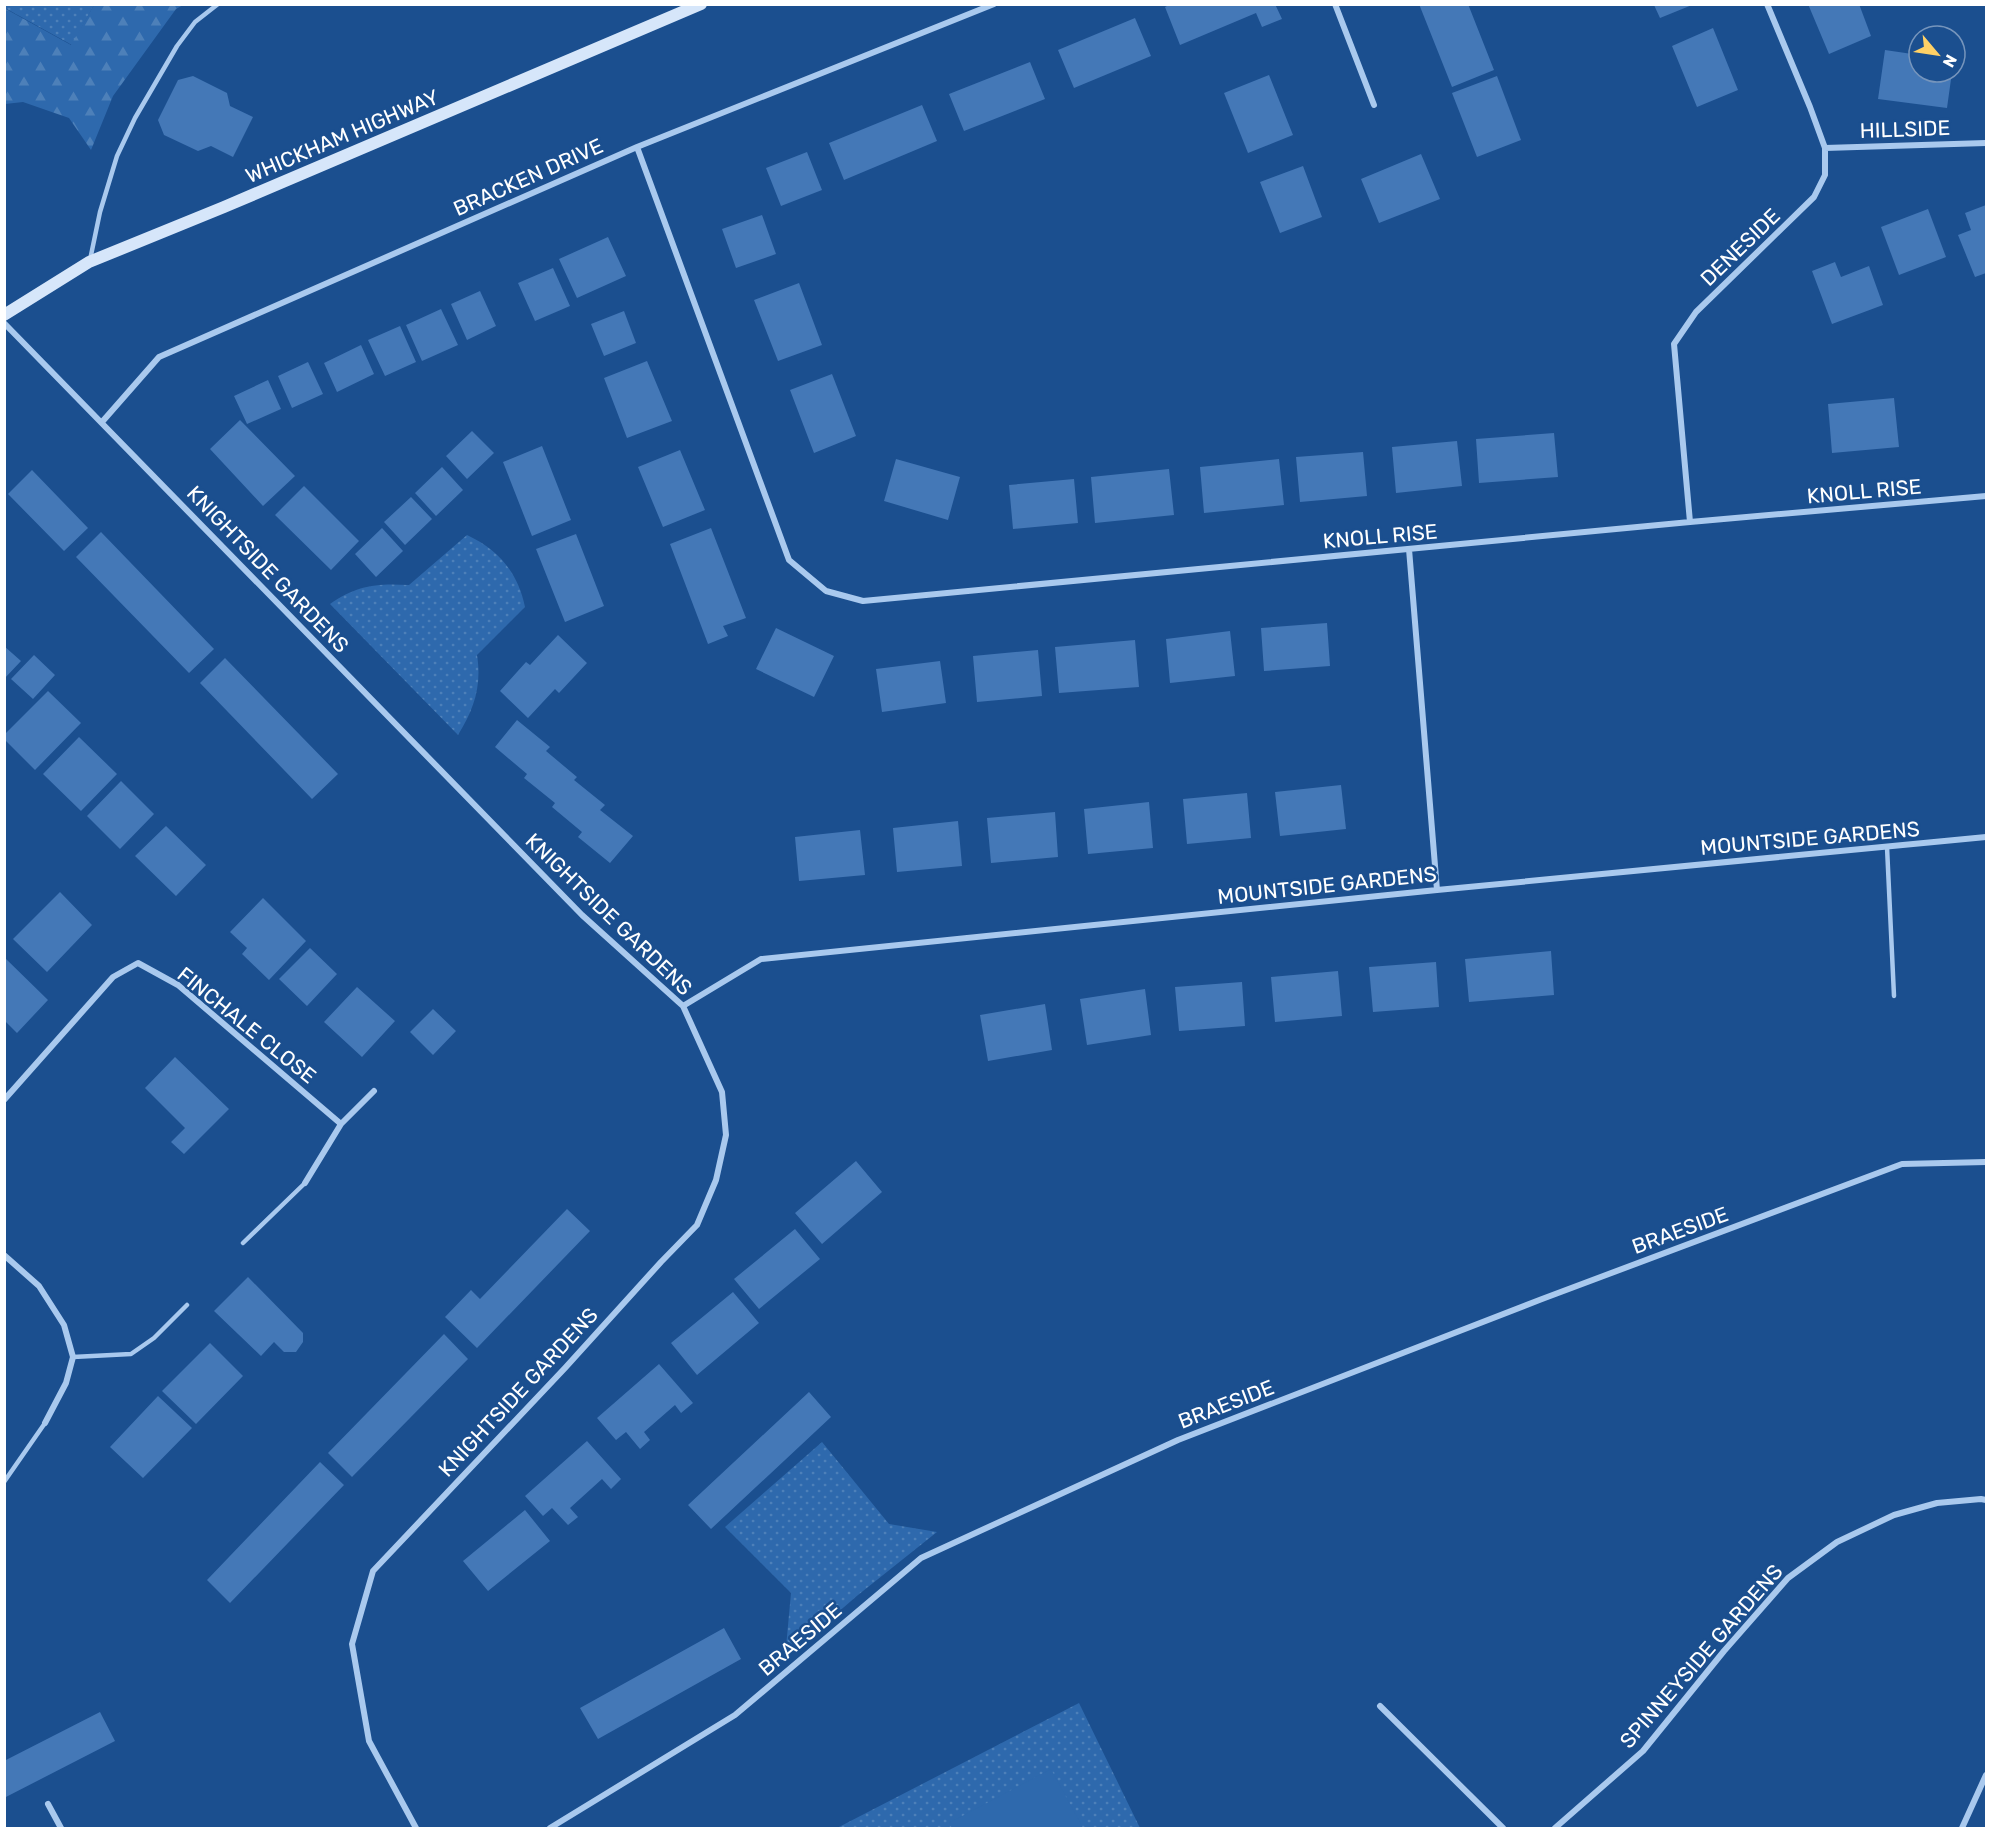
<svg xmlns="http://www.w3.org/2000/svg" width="1991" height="1833" viewBox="0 0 1991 1833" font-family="Rubik,sans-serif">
  <defs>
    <pattern id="grass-dots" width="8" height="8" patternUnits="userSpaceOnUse" patternTransform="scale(1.5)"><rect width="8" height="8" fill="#2e69ad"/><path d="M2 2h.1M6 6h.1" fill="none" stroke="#4d80b9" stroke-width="1.8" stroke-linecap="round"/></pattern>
    <pattern id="forest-firs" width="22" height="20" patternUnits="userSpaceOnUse" patternTransform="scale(1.5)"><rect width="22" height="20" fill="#2e69ad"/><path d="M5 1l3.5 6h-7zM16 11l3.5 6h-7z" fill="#4d80b9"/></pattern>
  </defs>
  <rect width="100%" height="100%" fill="#1b4f8f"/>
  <path fill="url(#grass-dots)" d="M5 4 94 5 72 45 5 8Z
    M467 535C499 550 518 573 525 607L477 655C482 686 474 709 458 735L330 604C357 585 377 583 409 585Z
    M822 1442 889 1524 937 1532 858 1595 785 1658 791 1593 725 1527Z
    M1079 1703 1140 1828H837Z"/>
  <path fill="url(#forest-firs)" d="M94 5H183L176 9 113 96 91 150 69 118 23 102 5 104 4 8 71 45Z"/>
  <path fill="#2e69ad" d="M1051 1769 1083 1828H952L949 1823Z"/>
  <path fill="#4478b7" d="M1171 4H1275L1282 19 1262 27 1256 13 1180 45 1165 7Z
    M1419 4H1468L1494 70 1452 87Z
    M1808 4H1859L1871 36 1829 54Z
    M1654 5H1692L1660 18Z
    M1135 18 1151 56 1074 88 1058 50Z
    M1713 28 1738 90 1697 107 1672 46Z
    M1885 50 1919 55V72H1952L1947 108 1878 99Z
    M1030 62 1045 99 964 131 949 94Z
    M1269 75 1293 135 1248 153 1224 93Z
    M193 76 227 93 230 106 253 117 233 157 211 146 198 151 164 135 158 120 178 80Z
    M1497 76 1521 140 1477 157 1452 93Z
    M922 105 937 141 844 180 829 143Z
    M807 152 822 190 781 206 766 168Z
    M1421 154 1440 199 1379 223 1361 179Z
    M1303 166 1322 217 1280 233 1260 182Z
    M1986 205V273L1975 277 1958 235 1971 230 1965 213Z
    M1928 209 1946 257 1899 275 1881 227Z
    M762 215 776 254 736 268 722 229Z
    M608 237 626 276 577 298 559 259Z
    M1835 262 1841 277 1869 266 1883 305 1832 324 1812 271Z
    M553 268 570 306 535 321 518 283Z
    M799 283 822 345 778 361 754 300Z
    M480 291 496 326 467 340 451 304Z
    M441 309 458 345 422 361 406 325Z
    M624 311 636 343 604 356 591 324Z
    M400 326 416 362 385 376 368 340Z
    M361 345 374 374 337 392 324 363Z
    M647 361 672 421 627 438 604 378Z
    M308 362 323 394 292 408 278 376Z
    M832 374 856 436 814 453 790 390Z
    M268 380 281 409 247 424 234 396Z
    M1894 398 1899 447 1832 453 1828 404Z
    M240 420 295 476 263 506 210 449Z
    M472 431 494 453 467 479 446 456Z
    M1554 433 1558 477 1479 483 1476 439Z
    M1457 441 1462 486 1396 493 1392 447Z
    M542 446 571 520 532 536 503 462Z
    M680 450 705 510 663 527 638 467Z
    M1363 452 1367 496 1300 502 1296 457Z
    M896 459 960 477 948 520 884 501Z
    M1279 459 1284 505 1204 513 1200 467Z
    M442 467 463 490 436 516 415 493Z
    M1169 469 1174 515 1095 523 1091 477Z
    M32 470 88 528 64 551 8 494Z
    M1074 479 1078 523 1013 529 1009 485Z
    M304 486 359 541 331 570 275 515Z
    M411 497 432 519 405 545 384 522Z
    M382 528 403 551 376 577 355 554Z
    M711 528 746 618 723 626 728 636 708 644 670 544Z
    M101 532 214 649 189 673 76 557Z
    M576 534 604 606 565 622 536 549Z
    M1327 623 1330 666 1264 671 1261 628Z
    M776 628 834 656 814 697 756 669Z
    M1230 631 1235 676 1170 683 1166 639Z
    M558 635 587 663 559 693 555 689 528 718 500 691 526 662 530 665Z
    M1135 640 1139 687 1059 693 1055 647Z
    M4 646 21 661 4 679Z
    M1038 650 1042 696 977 702 973 656Z
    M34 655 55 675 33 699 11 679Z
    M225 658 338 774 312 799 200 683Z
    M940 661 946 703 882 712 876 669Z
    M48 691 81 723 35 770 4 739V735Z
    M517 720 550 747 546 751 577 777 574 780 605 805 600 810 633 836 610 863 578 837 582 832 552 807 555 803 524 778 527 774 495 747Z
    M79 737 117 774 81 811 43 774Z
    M121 781 154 814 120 849 87 816Z
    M1341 785 1346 829 1280 836 1275 792Z
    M1247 793 1251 838 1187 844 1183 799Z
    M1149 802 1153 848 1088 854 1084 809Z
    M1055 812 1058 857 991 863 987 818Z
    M958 821 962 866 897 872 893 828Z
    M166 826 206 865 176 896 135 856Z
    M860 830 865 875 799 881 795 837Z
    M60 892 92 925 47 972 13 939Z
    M263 898 306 941 269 980 242 954 247 948 230 932Z
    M310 948 337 974 307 1006 279 979Z
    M1551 951 1554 995 1469 1002 1465 959Z
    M4 957 48 1000 17 1033 4 1020Z
    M1436 962 1439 1007 1373 1012 1369 967Z
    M1338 971 1342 1016 1275 1022 1271 977Z
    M1242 982 1245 1026 1179 1031 1175 987Z
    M357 987 395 1021 362 1057 324 1022Z
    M1145 989 1151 1035 1087 1045 1080 999Z
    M1045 1004 1052 1050 988 1061 980 1015Z
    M433 1009 456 1031 433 1055 410 1032Z
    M175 1057 229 1109 184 1154 171 1142 185 1128 145 1088Z
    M856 1161 882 1192 822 1244 795 1213Z
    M567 1209 590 1231 477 1348 445 1317 471 1290 480 1299Z
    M795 1229 820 1259 759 1309 734 1279Z
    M248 1277 303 1333V1342L296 1352H284L274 1342 261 1356 214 1311Z
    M733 1292 759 1323 697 1375 671 1343Z
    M444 1334 468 1359 352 1477 328 1453Z
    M210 1343 243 1376 196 1424 162 1391Z
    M659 1364 693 1403 681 1413 675 1405 644 1432 650 1440 640 1449 626 1432 616 1440 597 1418Z
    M809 1392 831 1417 711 1529 688 1505Z
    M158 1396 192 1428 143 1478 110 1447Z
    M587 1441 621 1479 611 1489 602 1479 570 1508 578 1517 568 1525 552 1508 543 1516 525 1496Z
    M320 1462 344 1485 230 1603 207 1580Z
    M525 1510 550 1541 488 1591 463 1561Z
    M724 1628 741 1659 598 1739 580 1708Z
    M100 1712 115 1741 4 1798V1761Z"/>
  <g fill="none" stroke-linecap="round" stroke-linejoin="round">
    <path stroke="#a9c9ee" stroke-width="4.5" d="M90 260 100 212 117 156 135 118 177 46 195 22 218 4
      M1887 847 1894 996
      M243 1243 305 1183
      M73 1357 131 1354 154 1338 187 1305
      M4 1482 45 1423"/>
    <path stroke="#a9c9ee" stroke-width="6" d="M1335 4 1374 105
      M637 147 789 560 826 591 863 601 1690 522 1986 496
      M1825 148 1986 143
      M4 323 582 915 683 1006 722 1092 726 1135 716 1180 697 1225 661 1262 565 1368 373 1571 352 1644 369 1741 416 1828
      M102 422 159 357 637 147 994 4
      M1690 522 1674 344 1696 312 1814 197 1825 175V148L1810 107 1767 4
      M1409 549 1437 890
      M683 1006 761 959 1437 890 1986 837
      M4 1100 113 977 138 963 178 985 341 1124
      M305 1183 341 1124 374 1091
      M4 1255 39 1286 64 1325 73 1357 66 1383 45 1423
      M1380 1706 1503 1828
      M48 1804 61 1828
      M550 1828 735 1715 921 1558 1178 1440 1542 1299 1902 1164 1986 1162
      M1555 1828 1643 1751 1724 1651 1788 1578 1837 1542 1894 1515 1937 1503 1981 1499 1986 1500
      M1962 1828 1986 1775"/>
    <path stroke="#d6e6fa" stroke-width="12" d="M4 315 89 262 224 207 701 4"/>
  </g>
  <g text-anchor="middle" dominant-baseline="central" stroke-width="5" stroke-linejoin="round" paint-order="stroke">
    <g font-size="21" fill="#fff" stroke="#1b4f8f">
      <text transform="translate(1905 129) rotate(-2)">HILLSIDE</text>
      <text transform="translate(342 136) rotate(-23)">WHICKHAM HIGHWAY</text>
      <text transform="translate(528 177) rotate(-24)">BRACKEN DRIVE</text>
      <text transform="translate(1740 247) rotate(-44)">DENESIDE</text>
      <text transform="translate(1864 491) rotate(-5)">KNOLL RISE</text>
      <text transform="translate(1380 536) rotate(-5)">KNOLL RISE</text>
      <text transform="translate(268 569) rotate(46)">KNIGHTSIDE GARDENS</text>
      <text transform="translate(1810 838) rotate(-5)">MOUNTSIDE GARDENS</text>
      <text transform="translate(1327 885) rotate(-6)">MOUNTSIDE GARDENS</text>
      <text transform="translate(609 914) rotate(44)">KNIGHTSIDE GARDENS</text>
      <text transform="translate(247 1025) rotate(39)">FINCHALE CLOSE</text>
      <text transform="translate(1680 1230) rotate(-20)">BRAESIDE</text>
      <text transform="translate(518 1392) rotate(-47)">KNIGHTSIDE GARDENS</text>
      <text transform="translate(1226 1404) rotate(-21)">BRAESIDE</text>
      <text transform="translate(800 1639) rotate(-40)">BRAESIDE</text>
      <text transform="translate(1701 1656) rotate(-49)">SPINNEYSIDE GARDENS</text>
    </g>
  </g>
  <rect width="1991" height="1833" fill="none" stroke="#ffffff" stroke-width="12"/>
  <g transform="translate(1937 54) rotate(119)"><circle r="28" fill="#1b4f8f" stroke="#7695bc" stroke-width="1.5"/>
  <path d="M0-4.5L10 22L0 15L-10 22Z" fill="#ffd166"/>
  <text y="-9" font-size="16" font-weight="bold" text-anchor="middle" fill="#ffffff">N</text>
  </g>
</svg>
